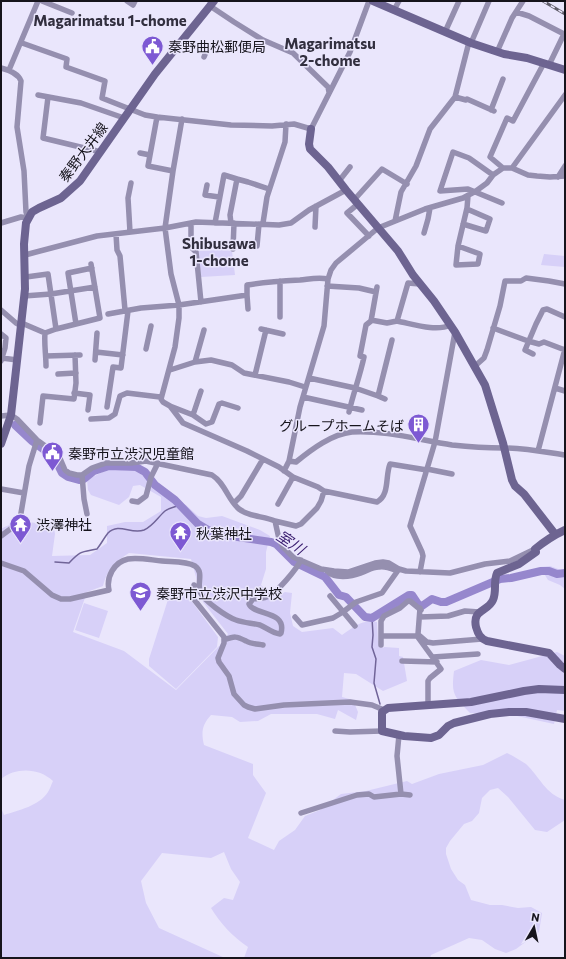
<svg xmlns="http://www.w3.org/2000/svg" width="566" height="959" viewBox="0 0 566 959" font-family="Commissioner,'Noto Sans JP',sans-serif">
  <rect width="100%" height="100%" fill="#eae6fc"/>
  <path fill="#d7d0f8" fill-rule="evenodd" d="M221 250 232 251 235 275 201 277 200 276 198 251Z
    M544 254 565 256V267L541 265Z
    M108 469 135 471 141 474 163 495 186 505 198 516 206 518 222 516 260 530 270 536 266 552V569L261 585 268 592 278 596 285 592 292 593 290 613 293 626 302 632 333 628 342 635C356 626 360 620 377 622L378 640 383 648 384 647 399 648V656L403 657 407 681 383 691 356 674 344 673 342 697 353 700 358 712 356 720 338 710 335 719 317 714H271L258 721 240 722 232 717 211 715C202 725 201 732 204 745L253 764V775L266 793 248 838 274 850 279 841 295 830 305 816 320 810 341 794 366 791 407 781 412 784 439 774 483 765 507 753C513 756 520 760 526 764 540 777 545 794 565 800V820L547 832 535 830 508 797 498 788 490 790 482 798 479 813 472 821 464 824 450 841 446 848V854L451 869 458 880 465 885 471 900 490 905H502L518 908 531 907 542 913 539 932 516 949 506 953 495 949 482 940 469 938 431 955 430 958H244L248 947C233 937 220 923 211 908L224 898 233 900 240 882 231 869 224 852 211 858 162 853 141 881 146 903 159 928 225 958H1V808L4 815C19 810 39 806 48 792 50 789 51 785 53 781 39 768 16 767 1 779V529C20 518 35 522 54 528L55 534 52 556 90 555 107 543V526L125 522H143L161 511V497L140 485 133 486 129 497 119 505 91 495 88 490 87 480ZM129 553 191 559 203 602 228 634 222 643 176 690 124 651 73 632 87 592 103 586C108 568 114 563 129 553Z
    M550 566 561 570H565V589L560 585 548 580 540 567Z
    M172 587 188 588 190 599 218 637 217 647 176 689 149 666V659Z
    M84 603 108 611 99 638 75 630Z
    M557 652 565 656V711L557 710 554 724 517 716 470 713C454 696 451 695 454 671L481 660 509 665Z"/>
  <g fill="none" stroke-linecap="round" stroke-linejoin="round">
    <path stroke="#706498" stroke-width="1.5" d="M55 562 69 563C81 550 82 552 97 549 101 544 104 538 108 533 119 522 131 535 144 530 153 526 158 517 165 511 169 508 175 507 180 505
      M372 618 373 635 372 647 376 659 374 683 380 704"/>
    <path stroke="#9687cd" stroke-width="8" d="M15 425 32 441 54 457 62 473 68 477 79 480 84 479 94 471 109 466 136 467 145 472 155 485 175 500 198 524 208 530 217 534 271 542 276 544 294 562 325 577 339 595 346 597 365 617 372 618 409 595H412L418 604 422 606 432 599 441 602H446L500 579 511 578 541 571H549L557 574 565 573"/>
    <path stroke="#958faf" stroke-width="5.5" d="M42 1 72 13
      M127 1 133 5 135 1
      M210 4V6L234 22 263 40 293 53 328 87 329 92
      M394 10 399 1
      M516 12 529 16 564 34 549 65
      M445 32 459 1
      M22 43 67 59 66 67 105 81 102 98 145 115 157 117 231 125 272 126 294 124 311 129 350 52 369 1
      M471 43 489 1
      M497 52 512 18 523 1
      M204 57 208 47
      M1 68C9 70 18 73 21 81L17 127 24 171 26 212 28 218 21 217 1 223
      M9 70 38 1
      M38 95 81 103 124 118
      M48 97 43 138 101 152
      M455 97 466 100 467 99 494 111
      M491 110 503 79
      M157 117 148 166 173 171
      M182 119 173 171 165 228 171 274 179 305V318L175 347 161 399 163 402 170 406 183 423 247 451 279 467 293 477 318 487 324 491 377 502C390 495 385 476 390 464L427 470
      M140 153 150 155
      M503 168 490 157 507 118 513 121 544 63
      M512 168 565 95
      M493 175 469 158 453 152 440 191 468 189 502 203
      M558 177 565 166
      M339 181 350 167
      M207 185 205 195 219 197
      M354 200 382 169 407 184
      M358 204 347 213 369 236
      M395 221 401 192 416 166 430 129 455 97 469 42
      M191 223V247L196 252 201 302
      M215 223 224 175 237 179
      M231 223 230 215 237 179 248 182 269 189
      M263 223 267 197 285 142 286 124
      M463 224 486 231 490 219 467 209
      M315 227 316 206
      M130 232 128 198 131 183
      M424 233 428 219 430 208
      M116 234 117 250 120 256 125 310
      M257 246 259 224
      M458 246 480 254 478 264 456 265Z
      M458 246 467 208 468 196
      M233 249 234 223
      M25 255 97 236 165 228 196 222 279 225 291 223 309 210 346 190
      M26 277 48 274 56 329
      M327 286 359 288 376 292
      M247 295 248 309
      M24 296 51 294 95 287
      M1 310 16 323 20 325 24 324 45 333 56 329 100 318 91 264
      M108 314 141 308 179 305 247 295V285C264 282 282 281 300 280 310 279 318 277 328 279
      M280 317V281
      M371 320 387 323 397 321 408 283 420 284
      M397 321C413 324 435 332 451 325
      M76 324 68 273 92 268
      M493 328 528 341 539 344 544 342 565 350
      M261 329 283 334
      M45 333C44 344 46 355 46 366
      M1 334 6 338 5 348 1 361
      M146 349 151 326
      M96 352 123 355
      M533 354 525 350 536 324 543 310 547 309 565 317
      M46 356 80 355
      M2 358 17 360
      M95 360 97 333
      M195 362 204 330
      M475 366 484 358 487 350 500 306 505 281H521L526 278 549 281 565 284
      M170 370 195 362 211 360 232 365 244 373 289 382 305 387
      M58 374 76 373
      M255 375 266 330
      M309 378 355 388 378 396 392 340
      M555 388 565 391
      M74 393 90 395 88 410
      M378 396 385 399
      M303 397 362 410
      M170 406 193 415 206 424 212 422 219 404 222 403 238 408
      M107 407 113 367 121 368 128 311
      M349 412C353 394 360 376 364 357L360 356 366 325 371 321 377 287
      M193 415 201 391
      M1 416 11 415 17 419 37 440 59 456 65 470 69 473 77 475H82L92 468 106 463H131L146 461 212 475C225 483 228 500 239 509 249 517 264 516 275 521L279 539 283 547 293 557 321 569 334 571 348 572 375 563 383 562 389 563 399 569 406 571 450 573 485 564 510 561 535 549
      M91 419 109 418 115 414 120 396 127 393 160 397
      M40 423 43 396 74 399 76 383 75 355
      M538 451 565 349
      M289 461 296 462C312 449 332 434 352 432 386 430 419 440 452 445 470 447 487 448 504 448 524 448 545 452 565 455
      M427 469 452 474
      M284 471 289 461 300 407 324 326 328 279 331 270 336 263 378 228 425 209 463 198 476 191 487 183 493 175 503 168H512L528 175 537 176 550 177 565 176
      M82 475 84 499 87 514
      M1 489 24 493
      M132 501 138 502 146 496 151 477 158 463
      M234 503 241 496 263 459
      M278 504 293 477
      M275 521 296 526 301 524 317 508 321 501 324 491
      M1 536 13 527 20 519 29 466 37 440
      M1 563 24 571 52 595 61 599H70L109 590C106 577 114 562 128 559 138 557 151 560 162 561 172 562 186 561 195 566 204 572 197 583 200 592 204 601 227 617 236 620 244 623 252 623 260 625 267 628 272 633 280 634L281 633C287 610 254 616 249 604L253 599C258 598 264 599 269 596 278 591 296 570 301 560
      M327 571C334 579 351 577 361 573 367 571 372 567 379 567 384 566 390 568 395 570
      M420 572 423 556 422 552 410 526 435 442 455 332
      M194 585 192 597 224 637V643L218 658 219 662 229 676 234 694 244 705 248 707 255 709 284 705 350 702 372 705 384 710
      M330 596 355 626
      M420 608 418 634 417 636 441 669 430 678 428 681V706
      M295 617 302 625 333 618 343 612 356 602 382 593 399 569
      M420 617 448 616 465 611 479 612
      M381 636V645
      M417 636H381V621L384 616 400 608 408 601H410L421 610
      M420 636 427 642 433 643 482 639
      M224 640C235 636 236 636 246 641 251 644 258 644 263 645
      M433 657 478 654
      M402 661 437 662
      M335 731 350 732 382 731
      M399 735 397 756 401 794
      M301 813 357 795 369 794 374 797 401 794 410 795"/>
    <path stroke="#6d6491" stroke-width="8" d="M373 1 471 43 504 54 527 58 565 70
      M311 129 309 144 310 149 328 167 346 190 398 251 413 275 434 301 455 332 485 385 503 443 512 480 515 486 524 494 555 534
      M1 444 11 415 25 289 24 244 26 223 32 212 39 208 61 198 80 181 155 74 214 1
      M565 530C554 535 545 541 535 549L536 552 519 564 497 573C493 582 497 591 493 600 488 612 472 609 476 627 478 634 480 638 487 641L549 653 560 665 565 669
      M565 690 539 689 524 691 471 702 388 708 382 712V731L404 736 431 738 439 735 448 726 454 723 490 714 509 712H526L565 719"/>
    <defs>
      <path id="rail" d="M543 1 565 14"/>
    </defs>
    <use href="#rail" stroke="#605d6a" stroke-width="3"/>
    <use href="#rail" stroke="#eae6fc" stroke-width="1.5" stroke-dasharray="4.5" stroke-linecap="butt"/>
  </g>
  <defs>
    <symbol id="civic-pin" viewBox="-11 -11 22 30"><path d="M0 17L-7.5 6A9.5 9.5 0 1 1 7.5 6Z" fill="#7d59d3" stroke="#eae6fc"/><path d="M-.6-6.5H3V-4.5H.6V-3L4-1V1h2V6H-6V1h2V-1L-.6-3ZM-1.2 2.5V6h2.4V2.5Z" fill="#fff"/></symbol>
    <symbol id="building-pin" viewBox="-11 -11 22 30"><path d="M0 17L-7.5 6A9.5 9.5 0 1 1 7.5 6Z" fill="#7d59d3" stroke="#eae6fc"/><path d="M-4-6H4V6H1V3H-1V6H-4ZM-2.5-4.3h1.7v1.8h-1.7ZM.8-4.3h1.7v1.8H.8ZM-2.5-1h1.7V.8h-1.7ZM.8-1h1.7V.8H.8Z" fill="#fff"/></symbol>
    <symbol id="temple-pin" viewBox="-11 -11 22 30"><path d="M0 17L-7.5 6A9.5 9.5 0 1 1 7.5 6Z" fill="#7d59d3" stroke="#eae6fc"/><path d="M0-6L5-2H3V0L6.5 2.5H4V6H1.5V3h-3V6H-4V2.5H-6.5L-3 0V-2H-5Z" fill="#fff"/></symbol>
    <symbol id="school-pin" viewBox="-11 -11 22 30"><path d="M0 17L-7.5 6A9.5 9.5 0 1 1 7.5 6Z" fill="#7d59d3" stroke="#eae6fc"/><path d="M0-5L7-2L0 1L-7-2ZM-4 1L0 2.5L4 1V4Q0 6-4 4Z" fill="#fff"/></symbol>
  </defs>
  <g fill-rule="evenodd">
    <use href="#civic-pin" x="140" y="34" width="25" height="34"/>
    <use href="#building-pin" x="406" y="412" width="25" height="34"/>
    <use href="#civic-pin" x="40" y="440" width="25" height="34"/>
    <use href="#temple-pin" x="8" y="512" width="25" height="34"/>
    <use href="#temple-pin" x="168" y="520" width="25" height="34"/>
    <use href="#school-pin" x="128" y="580" width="25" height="34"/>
  </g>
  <g text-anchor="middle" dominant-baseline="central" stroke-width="3" stroke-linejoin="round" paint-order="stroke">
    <g font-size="14" fill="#16141c" stroke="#eae6fc" text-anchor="start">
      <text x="168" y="46">秦野曲松郵便局</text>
      <text x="404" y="425" text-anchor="end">グループホームそば</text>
      <text x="68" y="453">秦野市立渋沢児童館</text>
      <text x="36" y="524">渋澤神社</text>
      <text x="196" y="533">秋葉神社</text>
      <text x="156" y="593">秦野市立渋沢中学校</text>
    </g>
    <g font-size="14" fill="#16141c" stroke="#eae6fc">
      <text transform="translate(83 152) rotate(-53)">秦野大井線</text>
    </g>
    <g font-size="15" font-weight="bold" fill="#322f3f" stroke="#eae6fc">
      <text x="110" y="20">Magarimatsu 1-chome</text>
      <text x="330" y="43">Magarimatsu<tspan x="330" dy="17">2-chome</tspan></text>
      <text x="219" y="243">Shibusawa<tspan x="219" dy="17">1-chome</tspan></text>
    </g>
    <g font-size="15" font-style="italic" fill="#381b6e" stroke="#eae6fc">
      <text transform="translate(291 542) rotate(34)">室川</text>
    </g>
  </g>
  <rect width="566" height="959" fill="none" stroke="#16141c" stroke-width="4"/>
  <g transform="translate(534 927) rotate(9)" stroke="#eae6fc" stroke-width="3" paint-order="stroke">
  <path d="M0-3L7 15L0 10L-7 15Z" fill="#16141c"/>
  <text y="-6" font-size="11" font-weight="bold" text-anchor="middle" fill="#16141c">N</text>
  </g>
</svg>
